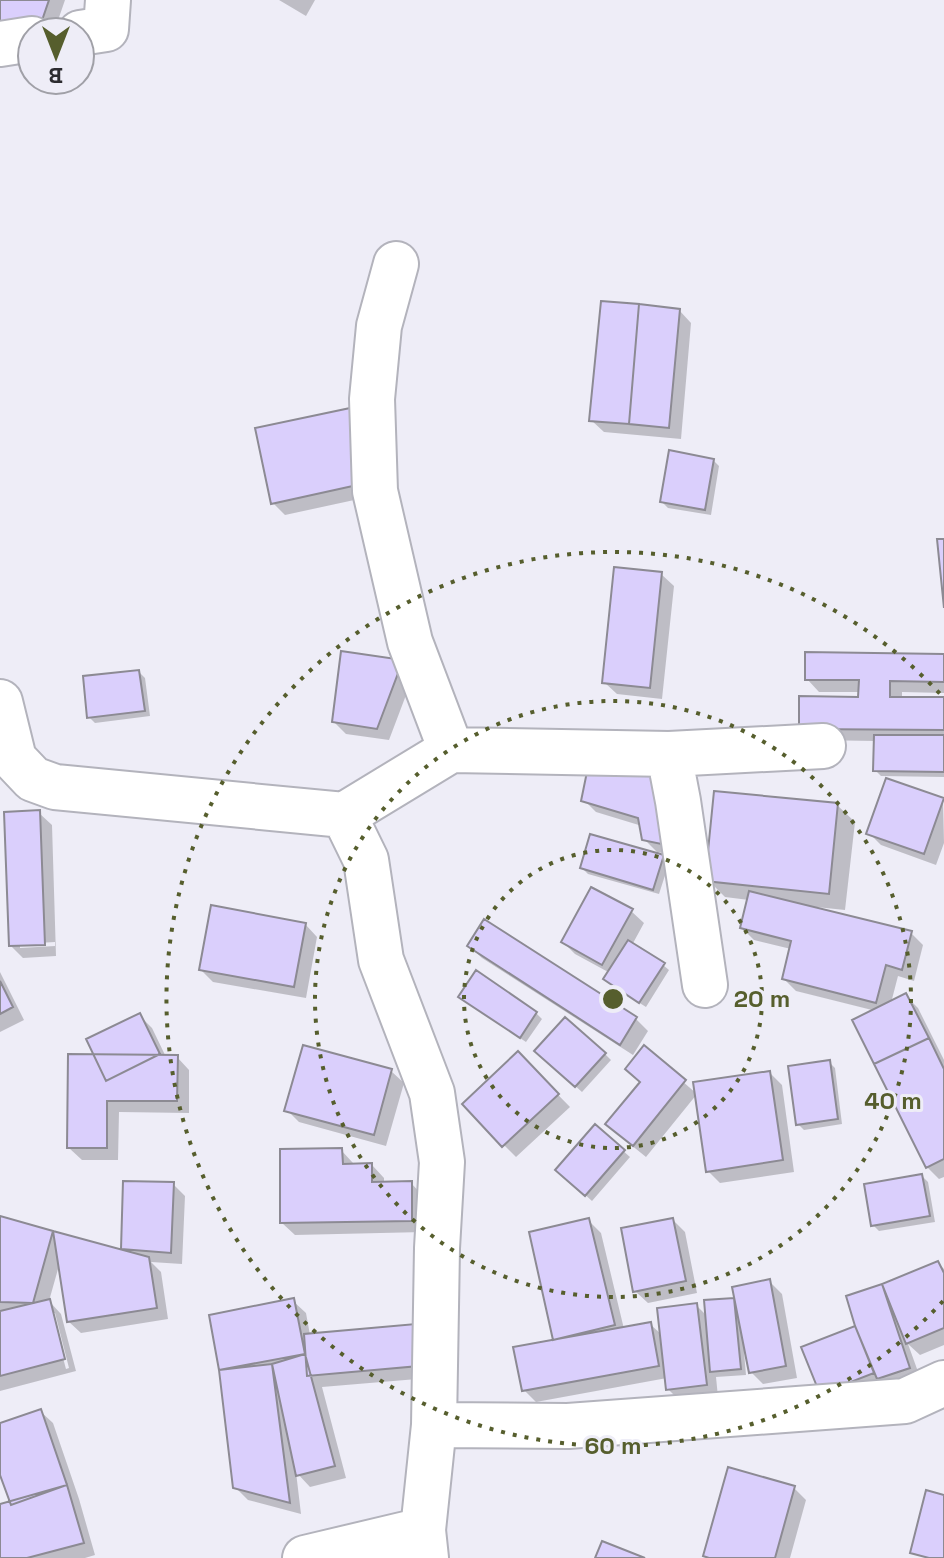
<svg xmlns="http://www.w3.org/2000/svg" width="944" height="1558" viewBox="0 0 944 1558" font-family="'Space Grotesk',sans-serif">
  <rect width="100%" height="100%" fill="#eeedf7"/>
  <path fill="#0003" fill-rule="evenodd" d="M0 0H65L54 32H32Z
    M279 0H315L306 16Z
    M679 310 691 323 681 439 604 432 591 420Z
    M257 430 382 494 285 515 273 503Z
    M713 460 719 466 711 515 668 508 662 502Z
    M661 574 674 586 662 699 617 694 604 682Z
    M944 656V693L902 692V699H944V777L881 776 875 770V741L813 740 860 699 861 692H819L807 679Z
    M402 662 414 674 389 740 346 734 334 722Z
    M139 672 145 678 150 716 95 723 89 717Z
    M590 764 687 858 658 852 669 863 659 894 588 874 582 868 661 856 644 839 642 826 596 812 584 800Z
    M943 800 944 843 936 865 881 845 869 833Z
    M837 805 855 822 845 910 816 907V910L911 933 923 945 914 981 898 976 891 1003 906 996 918 1008 944 1060V1177L939 1179 927 1167 876 1011 796 991 784 979 791 949 754 940 742 928 749 900 725 897 708 880Z
    M39 813 52 825 56 956 23 958 11 946ZM55 942V946L20 948V944Z
    M631 911 644 923 632 945 663 965 669 970 646 1007 611 985 606 979 610 973 575 954 563 942Z
    M485 922 636 1019 648 1031 633 1055 482 958 469 946Z
    M305 924 317 937 306 998 213 982 201 970Z
    M0 972 24 1020 0 1032Z
    M466 1002 536 1013 542 1019 526 1042Z
    M140 1016 152 1028 166 1057H177L189 1070V1113L119 1112 118 1160H82L69 1148 97 1057Z
    M644 1048 697 1094 646 1157 620 1136 641 1083Z
    M518 1054 570 1107 516 1157 504 1145Z
    M605 1054 611 1060 582 1092 543 1057Z
    M829 1062 835 1068 842 1124 804 1130 798 1124Z
    M391 1071 404 1083 386 1146 299 1122 287 1110Z
    M770 1073 782 1085 794 1172 720 1183 708 1171Z
    M595 1126 630 1157 592 1201 558 1170Z
    M341 1150 353 1163 354 1166 372 1165 384 1178V1184L411 1183 423 1196 424 1232 295 1235 282 1223Z
    M922 1176 928 1182 935 1222 879 1231 873 1225Z
    M125 1183 173 1184 185 1196 182 1264 151 1262 161 1272 168 1319 81 1333 68 1321 60 1262 49 1301 61 1314 76 1371 0 1391V1218L123 1252ZM51 1313H55L69 1368 66 1369Z
    M673 1220 685 1232 697 1293 648 1303 635 1291Z
    M589 1221 601 1233 624 1329 650 1324 662 1335 697 1306 707 1316 706 1302 736 1299 770 1282 782 1294 797 1378 763 1384 751 1372 747 1351 744 1352 746 1375 716 1377 718 1397 680 1401 668 1389 667 1378 536 1402 524 1390 556 1341Z
    M938 1263 944 1269V1345L920 1355 908 1344 921 1380 834 1405 803 1348 858 1327 882 1286Z
    M293 1301 306 1313 310 1335 426 1325 441 1377 322 1387 346 1478 310 1487 296 1472 301 1514 248 1500 235 1487 221 1370 211 1316Z
    M40 1411 53 1423 79 1499 95 1555 85 1558H0V1506L12 1502 0 1470V1425Z
    M794 1488 806 1500 790 1558H707L705 1556Z"/>
  <path fill="#dacffc" stroke="#8c8a93" stroke-width="2" d="M0 0H49L38 32 0 22Z
    M601 301 639 304 629 424 589 421Z
    M639 304 680 309 669 428 629 424Z
    M355 407 371 482 271 504 255 428Z
    M669 450 714 459 705 510 660 502Z
    M937 539H944V608Z
    M614 567 662 572 650 688 602 683Z
    M341 651 403 660 377 729 332 722Z
    M805 652 944 654V682L890 681V697H944V730L799 729V696L858 697 859 680H805Z
    M139 670 145 711 87 718 83 676Z
    M874 735H944V772L873 771Z
    M589 762 661 773 676 847 642 840 638 818 581 801Z
    M886 778 944 798 924 854 866 834Z
    M714 791 838 803 829 894 705 881Z
    M40 810 45 945 9 946 4 812Z
    M590 834 664 855 653 890 580 868Z
    M591 887 633 909 602 965 561 942Z
    M749 891 912 931 902 970 886 965 876 1003 782 979 791 941 740 928Z
    M211 905 306 923 294 987 199 970Z
    M484 919 637 1017 620 1045 467 946Z
    M628 940 665 963 639 1003 603 979Z
    M476 970 537 1012 520 1038 458 997Z
    M0 981 13 1007 0 1014Z
    M906 993 929 1038 874 1064 852 1020Z
    M140 1013 160 1054 106 1081 86 1039Z
    M565 1017 606 1053 575 1087 534 1051Z
    M929 1038 944 1069V1159L926 1168 874 1064Z
    M303 1045 392 1069 374 1135 284 1111Z
    M644 1045 686 1080 633 1146 605 1124 640 1082 625 1069Z
    M518 1051 559 1094 502 1147 462 1104Z
    M68 1054 178 1055 177 1101H107V1148H67Z
    M830 1060 838 1119 796 1125 788 1066Z
    M770 1071 783 1160 706 1172 693 1082Z
    M595 1124 625 1150 585 1196 555 1170Z
    M342 1148 343 1164 372 1163V1182L412 1181V1221L280 1223V1149Z
    M922 1174 930 1216 871 1226 864 1184Z
    M123 1181 174 1182 171 1253 121 1249Z
    M0 1216 53 1231 33 1303 0 1302Z
    M589 1218 615 1325 553 1340 529 1232Z
    M673 1218 686 1281 633 1292 621 1228Z
    M53 1231 149 1257 157 1308 67 1322Z
    M938 1261 944 1273V1328L906 1344 882 1284Z
    M770 1279 786 1366 749 1373 732 1287Z
    M882 1284 910 1368 877 1379 855 1326 846 1296Z
    M294 1298 305 1354 219 1370 209 1315Z
    M734 1298 741 1369 710 1372 704 1300Z
    M50 1299 65 1359 0 1376V1311Z
    M697 1303 707 1385 666 1390 657 1308Z
    M651 1322 659 1366 522 1391 513 1347Z
    M427 1323 430 1365 307 1376 304 1334Z
    M855 1326 874 1373 820 1394 801 1347Z
    M305 1354 335 1466 296 1476 272 1364Z
    M272 1364 290 1503 233 1488 219 1370Z
    M41 1409 67 1485 11 1505 0 1475V1423Z
    M728 1467 795 1486 775 1558H709L703 1556Z
    M67 1485 84 1543 27 1558H0V1504Z
    M926 1490 944 1495V1558H929L910 1553Z
    M602 1541 645 1558H595Z"/>
  <g fill="none" stroke-linecap="round" stroke-linejoin="round">
    <defs>
      <path id="minor" d="M80 33 106 29 108 0
        M0 44 32 39
        M396 264 379 326 372 399 375 491 410 642 451 750
        M0 702 14 759 33 779 55 787 344 815 451 750 669 754 823 746
        M669 754 678 801 705 985
        M344 815 366 860 381 960 432 1093 442 1162 437 1248 434 1425 423 1530 426 1558
        M434 1425 568 1426 905 1401 944 1383
        M305 1558 423 1530"/>
    </defs>
    <use href="#minor" stroke="#b3b3bc" stroke-width="48"/>
    <use href="#minor" stroke="#fff" stroke-width="44"/>
  </g>
  <g fill="none" stroke="#565e2d" stroke-width="4" stroke-dasharray="4 8">
    <circle cx="613" cy="999" r="149"/>
    <circle cx="613" cy="999" r="298"/>
    <path d="M943 1301A447 447 0 1 1 943 697"/>
  </g>
  <circle cx="613" cy="999" r="12" fill="#565e2d" stroke="#eeedf7" stroke-width="4"/>
  <g font-size="24" text-anchor="middle" font-weight="bold" fill="#565e2d" stroke="#eeedf7" stroke-width="6" stroke-linejoin="round" paint-order="stroke">
    <text x="762" y="1007">20 m</text>
    <text x="893" y="1109">40 m</text>
    <text x="613" y="1454">60 m</text>
  </g>
  <g transform="translate(56 56) rotate(180)"><circle r="38" fill="#eeedf7" stroke="#a0a0a7" stroke-width="2"/>
  <path d="M0-6L14 30L0 20L-14 30Z" fill="#565e2d"/>
  <text y="-12" font-size="22" font-weight="bold" text-anchor="middle" fill="#2c2c30">B</text>
  </g>
</svg>
